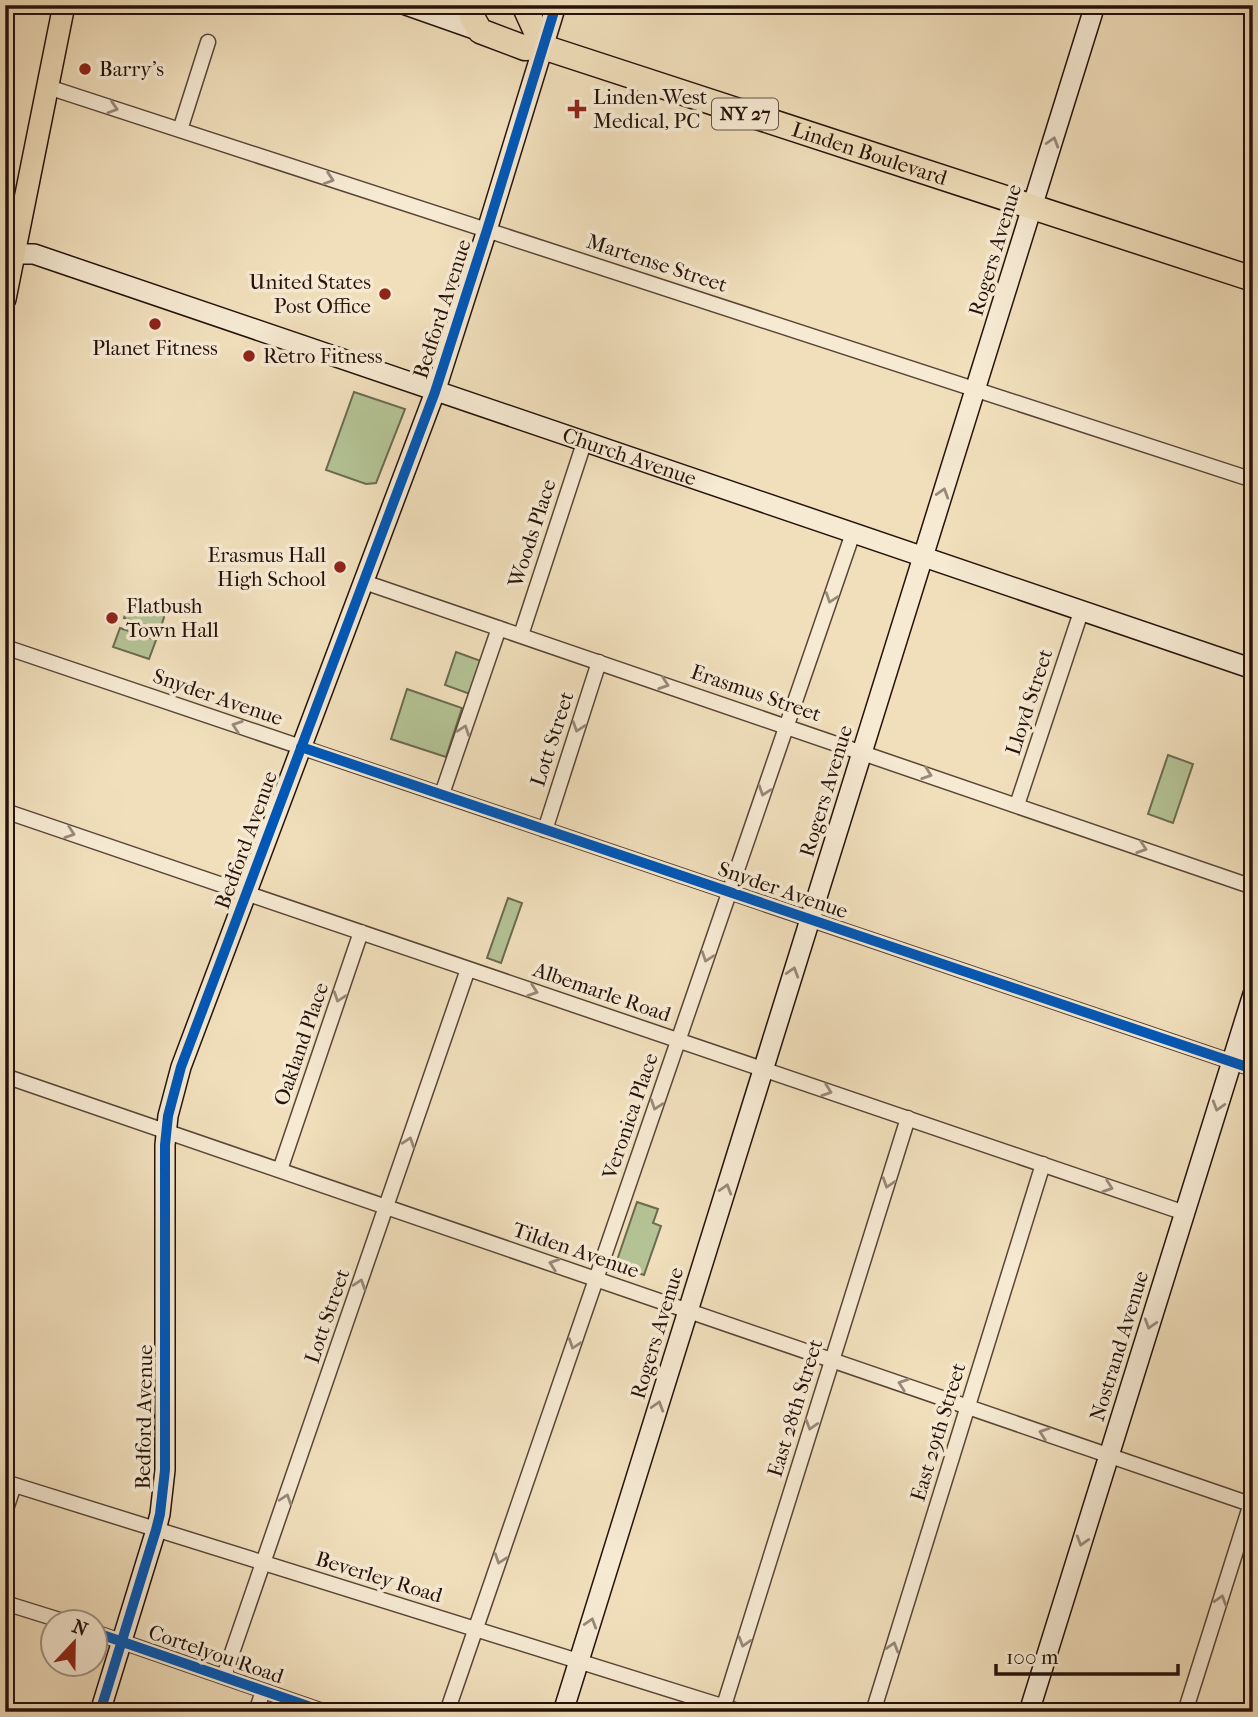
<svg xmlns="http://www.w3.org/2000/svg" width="1258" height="1717" viewBox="0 0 1258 1717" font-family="'IM FELL French Canon',serif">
  <rect width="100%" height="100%" fill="#f1dfbc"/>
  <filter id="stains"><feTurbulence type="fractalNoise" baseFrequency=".00286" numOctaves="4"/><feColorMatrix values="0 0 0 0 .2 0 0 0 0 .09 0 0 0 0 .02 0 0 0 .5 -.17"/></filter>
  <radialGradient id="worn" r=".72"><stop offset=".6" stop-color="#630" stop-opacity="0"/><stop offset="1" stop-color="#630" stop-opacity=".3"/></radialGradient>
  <path fill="#b4c395" stroke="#6c6a50" stroke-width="2" d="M354 392 405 409 376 483 366 484 326 470Z
    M130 599 166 611 160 630 124 618Z
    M120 628 156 640 149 659 113 647Z
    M456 652 481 661 470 694 445 685Z
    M407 689 462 708 446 757 391 739Z
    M1168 755 1193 764 1173 823 1148 814Z
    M508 898 522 903 501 963 487 958Z
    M637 1202 658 1209 653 1223 661 1226 644 1275 615 1266Z"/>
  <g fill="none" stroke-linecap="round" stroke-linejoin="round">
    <defs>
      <path id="street" d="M48 87 1253 480
        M180 130 208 42
        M364 582 1253 887
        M521 635 584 443
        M5 647 1253 1069
        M442 794 499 628
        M1017 805 1081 612
        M5 811 1185 1213
        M545 830 599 662
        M5 1076 1253 1505
        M280 1170 361 932
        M5 1482 741 1712
        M5 1512 14 1485
        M5 1603 66 1622
        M94 1632 325 1712
        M224 1676 468 969
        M256 1712 263 1691
        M447 1712 853 533
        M722 1712 908 1118
        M873 1712 1043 1164
        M1185 1712 1253 1497"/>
      <g id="secondary">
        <path d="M406 5 480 31"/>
        <path id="s1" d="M14 254H34L1253 669"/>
        <path d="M100 1712 156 1530 160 1514 165 1470V1145L168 1116 181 1067 435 392 487 230 556 5"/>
        <path d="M563 1712 1095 5"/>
        <path d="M1029 1712 1253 994"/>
      </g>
      <path id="primary" d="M5 299 64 5"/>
      <g id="highway">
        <path id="s2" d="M471 5V15L480 31 525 48 543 47 1253 279"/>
        <path d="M524 5 543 47"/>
      </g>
    </defs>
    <use href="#street" stroke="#584536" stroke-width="17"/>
    <use href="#secondary" stroke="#25120a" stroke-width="22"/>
    <use href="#primary" stroke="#25120a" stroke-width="24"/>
    <use href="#highway" stroke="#25120a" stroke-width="27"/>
    <use href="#street" stroke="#f6ead3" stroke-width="14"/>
    <use href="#secondary" stroke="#f6ead3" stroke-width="19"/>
    <use href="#primary" stroke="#f1dfbc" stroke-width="21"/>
    <use href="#highway" stroke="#f1dfbc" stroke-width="24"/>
    <defs>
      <path id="cycleway" d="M301 747 1253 1069
        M94 1632 325 1712
        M100 1712 156 1530 160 1514 165 1470V1145L168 1116 181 1067 435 392 487 230 556 5"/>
    </defs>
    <use href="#cycleway" stroke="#f6ead3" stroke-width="15"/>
    <use href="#cycleway" stroke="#0057b8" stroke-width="10"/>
  </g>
  <defs><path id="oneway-chevron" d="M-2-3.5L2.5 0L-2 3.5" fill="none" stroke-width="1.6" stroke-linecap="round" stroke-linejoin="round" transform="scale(1.75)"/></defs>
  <g stroke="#988979">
    <use href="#oneway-chevron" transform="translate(113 108) rotate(18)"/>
    <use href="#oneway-chevron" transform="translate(1053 142) rotate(-73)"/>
    <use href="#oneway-chevron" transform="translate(329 179) rotate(18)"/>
    <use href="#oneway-chevron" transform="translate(943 493) rotate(-73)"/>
    <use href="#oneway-chevron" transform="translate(831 598) rotate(109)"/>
    <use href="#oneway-chevron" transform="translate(664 684) rotate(19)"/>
    <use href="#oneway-chevron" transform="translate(237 726) rotate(-161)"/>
    <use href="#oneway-chevron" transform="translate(578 727) rotate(108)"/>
    <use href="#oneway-chevron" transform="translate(464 730) rotate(-71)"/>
    <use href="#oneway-chevron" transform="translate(927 774) rotate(19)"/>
    <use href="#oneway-chevron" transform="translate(764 791) rotate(109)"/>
    <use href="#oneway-chevron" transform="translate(70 833) rotate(19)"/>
    <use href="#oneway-chevron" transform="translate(1142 848) rotate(19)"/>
    <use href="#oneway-chevron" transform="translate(707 957) rotate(109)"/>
    <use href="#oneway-chevron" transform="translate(793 972) rotate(-73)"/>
    <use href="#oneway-chevron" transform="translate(533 991) rotate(19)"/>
    <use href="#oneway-chevron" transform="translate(339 997) rotate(109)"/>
    <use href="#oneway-chevron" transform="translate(827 1091) rotate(19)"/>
    <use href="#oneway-chevron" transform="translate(656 1105) rotate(109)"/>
    <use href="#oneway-chevron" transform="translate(1218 1106) rotate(107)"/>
    <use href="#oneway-chevron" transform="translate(409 1142) rotate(-71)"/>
    <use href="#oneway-chevron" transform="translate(888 1183) rotate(108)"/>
    <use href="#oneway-chevron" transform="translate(1108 1187) rotate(19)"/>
    <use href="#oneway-chevron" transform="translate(726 1189) rotate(-73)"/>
    <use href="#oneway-chevron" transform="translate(554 1264) rotate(-161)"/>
    <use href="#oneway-chevron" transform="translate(360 1284) rotate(-71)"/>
    <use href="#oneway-chevron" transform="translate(1150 1324) rotate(107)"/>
    <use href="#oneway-chevron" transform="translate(574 1344) rotate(109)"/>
    <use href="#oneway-chevron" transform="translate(903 1384) rotate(-161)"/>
    <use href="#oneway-chevron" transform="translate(658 1406) rotate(-73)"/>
    <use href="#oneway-chevron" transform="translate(811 1425) rotate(107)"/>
    <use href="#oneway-chevron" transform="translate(1044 1433) rotate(-161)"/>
    <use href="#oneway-chevron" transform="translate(286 1499) rotate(-71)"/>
    <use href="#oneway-chevron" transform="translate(1082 1541) rotate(107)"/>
    <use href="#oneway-chevron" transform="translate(500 1559) rotate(109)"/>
    <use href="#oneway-chevron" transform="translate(1221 1600) rotate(-73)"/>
    <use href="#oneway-chevron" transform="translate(591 1623) rotate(-73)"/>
    <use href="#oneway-chevron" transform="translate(744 1642) rotate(107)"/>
    <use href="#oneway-chevron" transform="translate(893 1647) rotate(-73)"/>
  </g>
  <g fill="#8f2418" stroke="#f6ead3" stroke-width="2.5">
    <circle cx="85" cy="69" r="7"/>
    <path d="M573.5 98.5h7v7h7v7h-7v7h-7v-7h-7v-7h7z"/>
    <circle cx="385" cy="294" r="7"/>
    <circle cx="155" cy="324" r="7"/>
    <circle cx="249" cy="356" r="7"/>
    <circle cx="340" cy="567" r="7"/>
    <circle cx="112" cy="618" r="7"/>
  </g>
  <g text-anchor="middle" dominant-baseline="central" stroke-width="7" stroke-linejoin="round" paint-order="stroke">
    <rect fill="#f6ead3" stroke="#645346" stroke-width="2" x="712" y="98.5" width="66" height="31" rx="5"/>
    <g font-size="19" font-weight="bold" fill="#25120a">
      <text x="745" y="114">NY 27</text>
    </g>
    <g font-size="21" fill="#25120a" stroke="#f6ead3" text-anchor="start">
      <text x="99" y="69">Barry's</text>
      <text x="593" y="97">Linden West<tspan x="593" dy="24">Medical, PC</tspan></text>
      <text x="371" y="282" text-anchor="end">United States<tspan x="371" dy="24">Post Office</tspan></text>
      <text x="155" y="348" text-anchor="middle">Planet Fitness</text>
      <text x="263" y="356">Retro Fitness</text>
      <text x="326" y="555" text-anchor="end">Erasmus Hall<tspan x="326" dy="24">High School</tspan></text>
      <text x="126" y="606">Flatbush<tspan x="126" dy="24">Town Hall</tspan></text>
    </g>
    <g font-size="21" fill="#25120a" stroke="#f6ead3">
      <text stroke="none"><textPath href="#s2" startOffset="438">Linden Boulevard</textPath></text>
      <text transform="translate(995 250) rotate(-73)">Rogers Avenue</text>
      <text transform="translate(657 263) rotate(18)">Martense Street</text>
      <text transform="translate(442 309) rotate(-72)">Bedford Avenue</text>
      <text stroke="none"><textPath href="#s1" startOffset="649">Church Avenue</textPath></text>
      <text transform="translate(532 533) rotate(-72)">Woods Place</text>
      <text transform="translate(756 693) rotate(19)">Erasmus Street</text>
      <text transform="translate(218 697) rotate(19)">Snyder Avenue</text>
      <text transform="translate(1029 702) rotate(-72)">Lloyd Street</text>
      <text transform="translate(552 739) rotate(-72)">Lott Street</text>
      <text transform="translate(826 791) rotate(-73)">Rogers Avenue</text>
      <text transform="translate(246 840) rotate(-70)">Bedford Avenue</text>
      <text transform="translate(783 890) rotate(19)">Snyder Avenue</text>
      <text transform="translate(602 992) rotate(19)">Albemarle Road</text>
      <text transform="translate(301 1044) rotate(-71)">Oakland Place</text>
      <text transform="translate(630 1116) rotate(-71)">Veronica Place</text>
      <text transform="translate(576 1250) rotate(19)">Tilden Avenue</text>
      <text transform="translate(327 1316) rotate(-71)">Lott Street</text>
      <text transform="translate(657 1333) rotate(-73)">Rogers Avenue</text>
      <text transform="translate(1119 1346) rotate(-73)">Nostrand Avenue</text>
      <text transform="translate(795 1408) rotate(-73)">East 28th Street</text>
      <text transform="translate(144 1417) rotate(-89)">Bedford Avenue</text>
      <text transform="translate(938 1432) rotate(-73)">East 29th Street</text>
      <text transform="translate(379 1577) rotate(17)">Beverley Road</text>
      <text transform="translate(216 1654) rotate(19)">Cortelyou Road</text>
    </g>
  </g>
  <rect width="1258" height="1717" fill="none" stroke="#f1dfbc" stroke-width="28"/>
  <rect x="7" y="7" width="1244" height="1703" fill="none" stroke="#25120a" stroke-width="3.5"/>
  <rect x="14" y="14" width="1230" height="1689" fill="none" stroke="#25120a" stroke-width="2"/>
  <g transform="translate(74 1643) rotate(22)"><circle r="33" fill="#f6ead3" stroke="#a29483" stroke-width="2"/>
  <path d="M0-5L12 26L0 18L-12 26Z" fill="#8f2418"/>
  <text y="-10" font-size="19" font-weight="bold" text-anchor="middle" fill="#25120a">N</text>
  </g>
  <path d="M996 1664v10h182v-10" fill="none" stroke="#25120a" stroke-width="3.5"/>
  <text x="1006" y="1664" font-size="21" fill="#25120a" stroke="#f6ead3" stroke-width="5" paint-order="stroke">100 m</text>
  <rect width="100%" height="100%" filter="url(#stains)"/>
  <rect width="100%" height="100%" fill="url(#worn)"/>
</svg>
